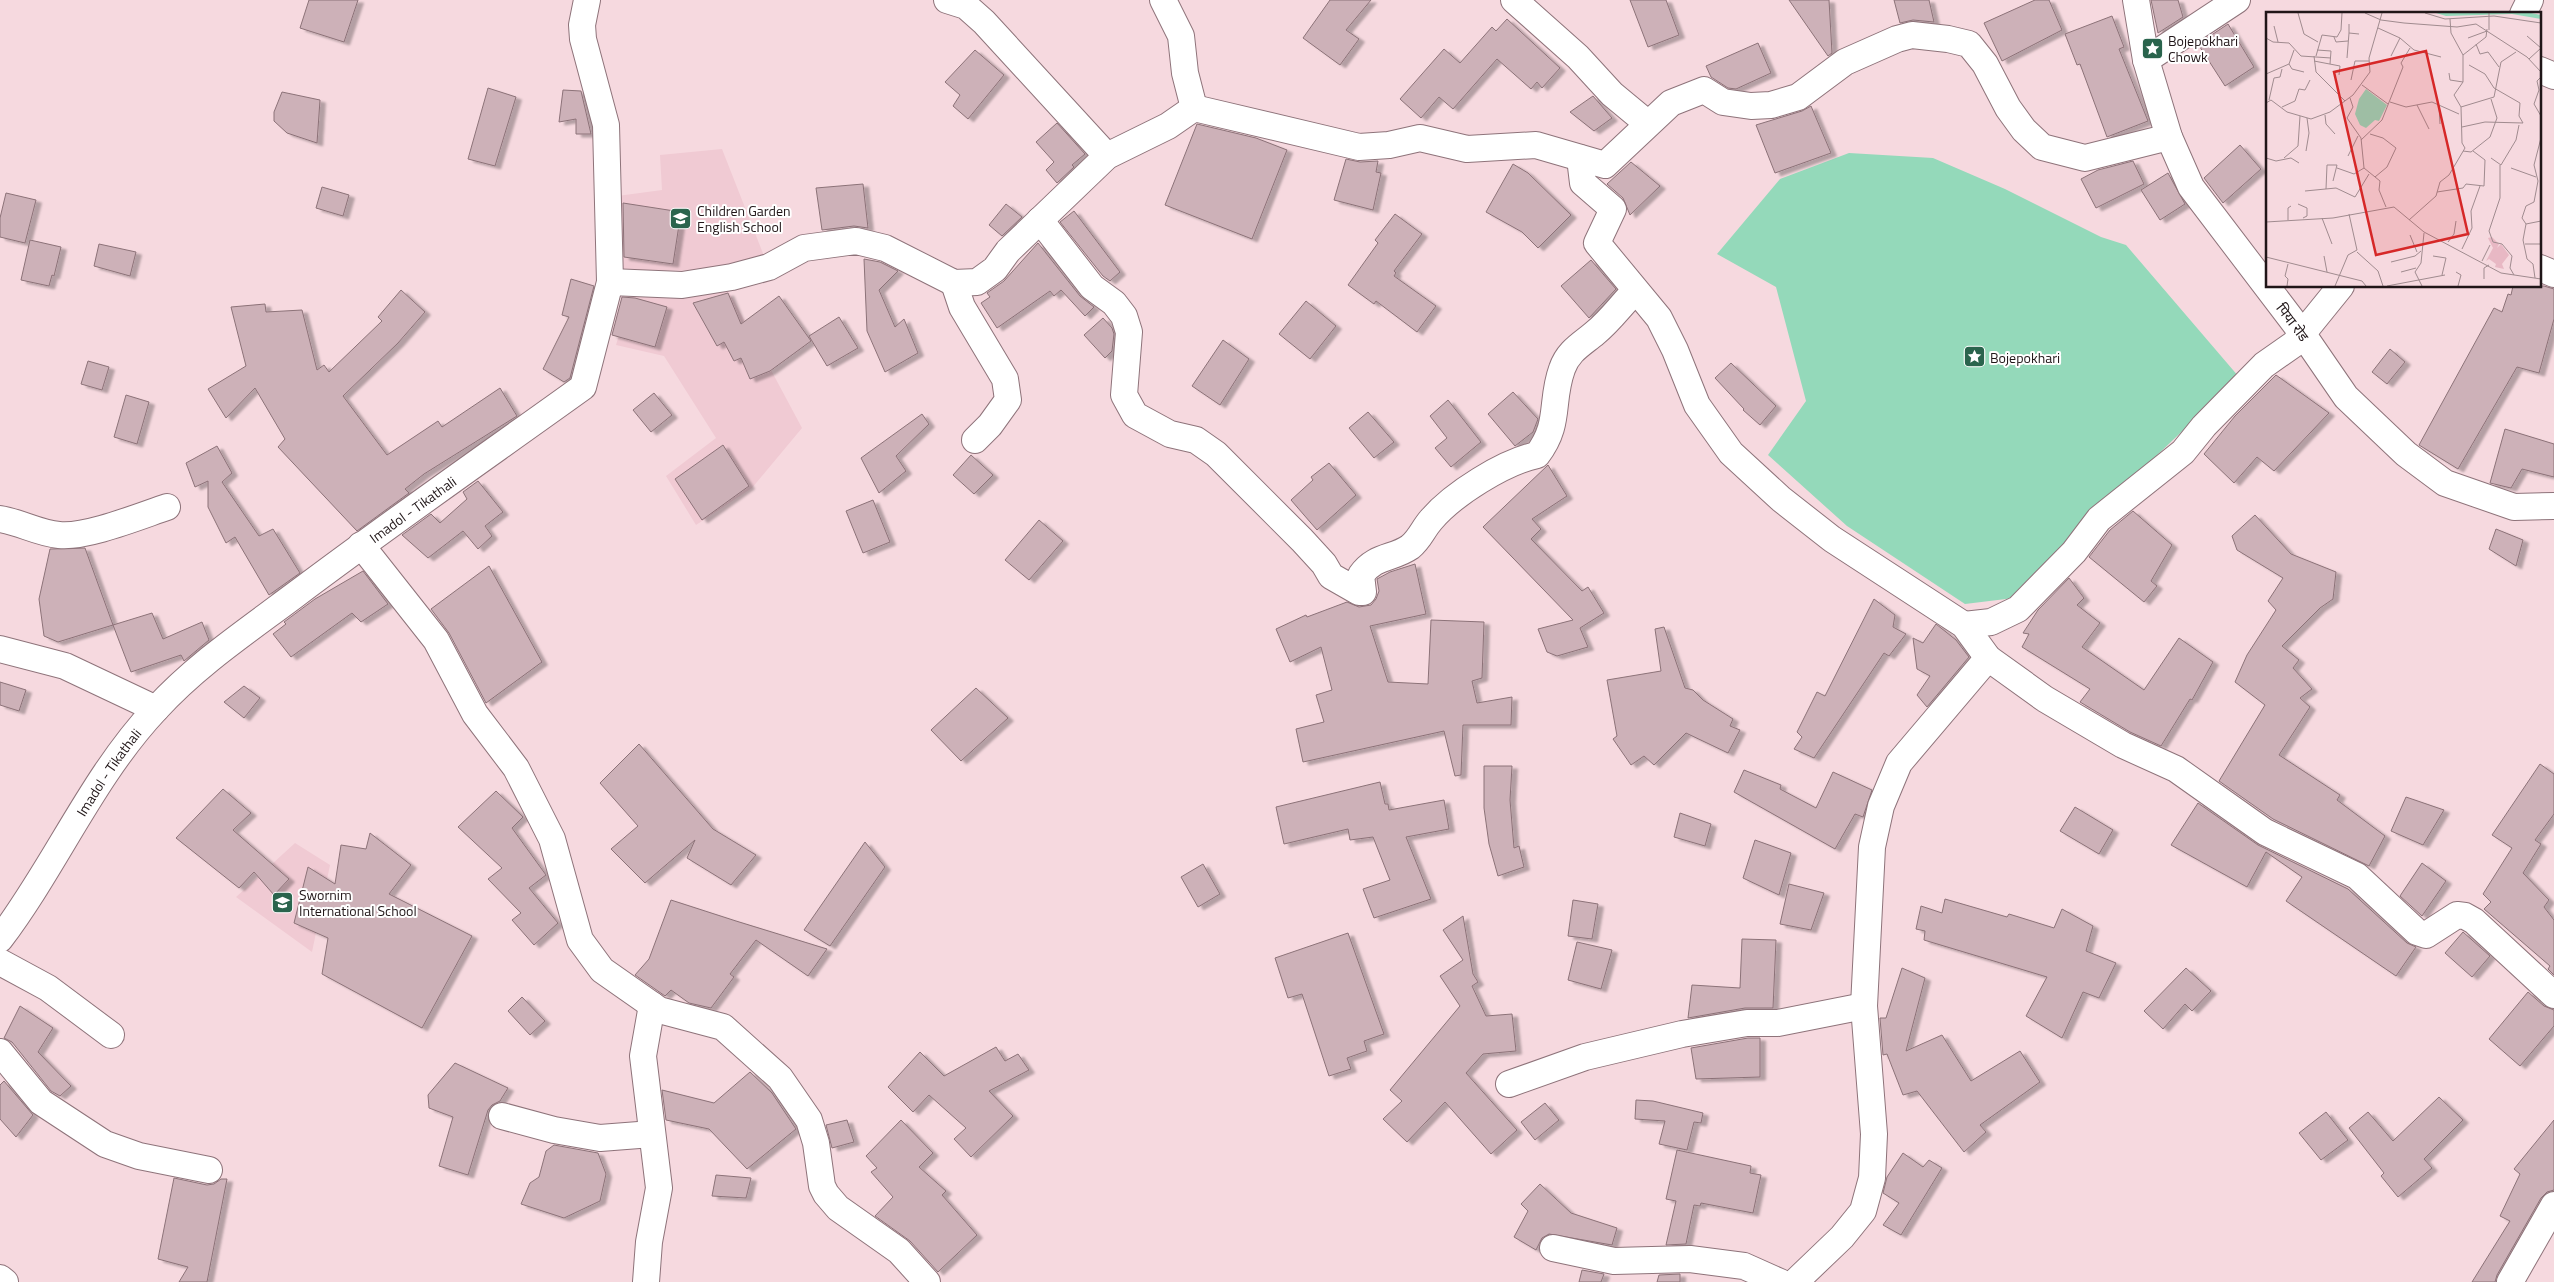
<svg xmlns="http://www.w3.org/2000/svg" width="2554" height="1282" viewBox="0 0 2554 1282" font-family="'Titillium Web','Noto Sans Devanagari',sans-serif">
  <defs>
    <filter id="shadow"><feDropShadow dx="5.5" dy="3" stdDeviation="1" flood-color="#0004"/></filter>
  </defs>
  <rect width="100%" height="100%" fill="#f6d9df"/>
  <path fill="#f0cad3" d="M722 149 764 256 721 270 622 271 610 197 662 190 660 155Z
    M727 288 802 428 752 488 696 525 666 476 716 438 664 356 616 345 632 292Z
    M295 843 330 865 312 952 236 897Z"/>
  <path fill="#94d9ba" d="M1849 153 1933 158 2005 189 2101 237 2126 245 2239 377 2131 480 2014 598 1965 604 1847 526 1768 455 1806 401 1776 287 1717 254 1780 179Z"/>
  <path fill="#cdb1b8" stroke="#8c7278" filter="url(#shadow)" d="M309 0H358L344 42 300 28Z
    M1330 0H1371L1346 30 1359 39 1340 65 1303 38Z
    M1630 0H1666L1679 35 1648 47Z
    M1789 0H1829L1832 53 1828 56Z
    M1894 0H1929L1934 22 1913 20 1900 23Z
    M2035 0H2049L2062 30 2002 61 1984 23Z
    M2151 0H2178L2183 17 2158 33Z
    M2112 16 2124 47 2119 49 2148 121 2107 137 2080 64 2077 65 2065 34Z
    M1507 19 1560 68 1542 88 1537 82 1531 89 1497 59 1453 109 1439 97 1421 118 1400 99 1444 49 1460 63 1492 27 1496 31Z
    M2228 24 2254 67 2225 86 2198 44Z
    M1758 43 1771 73 1736 89 1728 88 1711 77 1706 66Z
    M975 50 1004 75 968 119 953 106 960 95 945 82Z
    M488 88 516 97 495 166 468 159Z
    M563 90 581 91 591 134H576V119L559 122Z
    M282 92 320 100 317 143 287 133 274 121V112Z
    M1593 96 1612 118 1594 131 1570 112Z
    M1811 106 1831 153 1775 173 1756 125 1802 111Z
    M1057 123 1085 154 1072 165 1074 167 1057 183 1046 170 1054 162 1036 142Z
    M1197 124 1256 138 1287 150 1252 239 1165 205Z
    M2240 145 2261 169 2223 203 2204 178Z
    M1346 159 1360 162 1378 161 1376 172 1381 173 1373 210 1334 200Z
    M2133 161 2144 184 2096 208 2081 179 2098 170Z
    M1631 162 1660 186 1630 215 1623 198 1607 184Z
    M1513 164 1528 173 1571 215 1538 248 1522 232 1486 212Z
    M2168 173 2185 204 2160 220 2141 190Z
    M863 184 868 228 854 226 822 230 816 188Z
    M322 187 349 195 343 216 316 208Z
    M6 193 36 200 25 243 0 237V218Z
    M623 203 681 212 673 264 624 257Z
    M1006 204 1022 217 1002 236 989 225Z
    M1074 211 1120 272 1110 281 1103 276 1060 222Z
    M1395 214 1422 234 1394 271 1396 273 1394 276 1436 306 1417 332 1376 301 1374 304 1348 285 1378 243 1375 240Z
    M30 240 61 247 54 276 52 275 49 286 21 280Z
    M1038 243 1080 296 1094 307 1085 316 1061 290 1054 296 1050 291 997 328 981 303 990 297 987 293 1004 281Z
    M99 244 136 252 130 276 94 266Z
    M864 259 880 262 898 271 879 290 895 327 904 319 918 353 885 372 867 331Z
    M1591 260 1616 289 1589 318 1561 286Z
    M571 279 594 286 570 378 564 382 543 369 569 317 562 315Z
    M2513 286H2544L2554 289V319L2539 373 2517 367 2458 469 2419 445 2494 308 2502 312 2508 294 2511 295Z
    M401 290 425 312 398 343 343 396 387 455 438 421 442 427 500 388 517 416 424 474 405 489 409 493 357 531 278 447 285 439 255 388 226 418 208 389 246 366 231 307 265 304 266 312 302 310 317 370 324 365 329 372 382 321 378 317Z
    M728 293 741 324 779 296 811 341 770 371 750 379 741 358 734 361 724 342 717 346 693 303Z
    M622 297 635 298 667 307 655 347 612 335Z
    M1306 301 1336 326 1310 359 1279 334Z
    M839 317 858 348 827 366 809 336Z
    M1103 318 1112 328 1114 334 1112 351 1105 358 1084 335Z
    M1223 340 1249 359 1220 405 1192 386Z
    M2390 349 2405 362 2387 384 2372 372Z
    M88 361 109 367 102 390 81 384Z
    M1731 363 1776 406 1760 425 1743 410 1744 409 1715 378Z
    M2276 375 2329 413 2274 471 2257 457 2234 483 2204 454 2235 416Z
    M1513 392 1538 419 1533 432 1515 446 1488 414Z
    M654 393 672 415 651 432 633 410Z
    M126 395 149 402 137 444 114 437Z
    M1448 400 1481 442 1451 467 1435 448 1447 438 1430 416Z
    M1368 412 1394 442 1374 458 1349 428Z
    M922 414 929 424 896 456 906 471 879 493 861 458Z
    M2505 429 2554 444V477L2522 469 2511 488 2490 483Z
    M723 445 749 486 702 520 675 479Z
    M217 446 232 473 222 482 259 536 273 529 300 573 269 595 235 537 226 543 208 507V481L195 487 186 463Z
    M971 455 993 475 974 494 953 475Z
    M1329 463 1356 495 1317 530 1291 500 1313 480 1311 477Z
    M1548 465 1567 496 1532 519 1541 529 1531 539 1582 591 1588 587 1604 613 1580 628 1588 647 1557 656 1547 652 1538 629 1573 620 1483 527Z
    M478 481 503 512 485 526 492 536 478 549 463 531 428 558 402 535 431 514 440 523 467 499 463 492Z
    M873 500 890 542 863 553 846 511Z
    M2133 511 2172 545 2151 581 2157 586 2144 602 2089 557 2110 530Z
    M2255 515 2291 554 2336 572 2333 599 2320 608 2282 646 2299 660 2293 668 2312 689 2300 698 2310 707 2279 755 2340 795 2337 800 2385 836 2369 866 2273 819 2219 781 2265 705 2235 682 2247 655 2276 610 2268 601 2283 578 2237 550 2232 536Z
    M1039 520 1063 541 1029 580 1005 560Z
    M2496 529 2523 540 2516 566 2489 549Z
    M85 548 113 625 58 642 44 636 39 599 50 549Z
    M1415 564 1426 614 1370 626 1388 682 1428 684 1431 620 1484 622 1482 678 1472 681 1477 703 1512 697 1511 725H1463L1461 775 1455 776 1444 731 1303 762 1296 729 1324 722 1316 695 1332 690 1321 647 1290 662 1276 629 1306 615 1307 617 1347 602 1359 607 1371 605 1376 599 1379 591 1377 579 1390 572Z
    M489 566 542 662 486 703 449 633 431 609Z
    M363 571 388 604 361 622 352 613 291 657 273 634 286 624 284 622 315 599Z
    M2069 578 2084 598 2077 605 2100 623 2082 647 2144 690 2179 638 2213 662 2192 700 2190 699 2161 746 2130 732 2080 702 2090 689 2022 647 2029 634 2023 633 2038 610Z
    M1874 599 1895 615 1893 627 1906 634 1889 656 1884 653 1814 758 1794 749 1802 737 1797 732 1817 692 1825 696Z
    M152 613 163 639 202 622 209 640 184 661 181 655 131 672 113 625Z
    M1936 624 1956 640 1969 657 1927 707 1917 695 1930 676 1917 669 1913 638 1923 643Z
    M1664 627 1685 688 1693 690 1703 700 1733 719 1730 726 1740 730 1728 753 1686 733 1654 765 1644 756 1631 765 1613 739 1617 736 1607 680 1661 671 1655 629Z
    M0 682 26 690 19 711 0 705Z
    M244 686 260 698 244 718 224 702Z
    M976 688 1008 718 961 761 931 730Z
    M639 744 713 829 756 855 731 885 687 858 695 840 645 883 611 849 638 826 600 783Z
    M2540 764 2554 774V814L2535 840 2541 844 2523 873 2549 900 2544 907 2554 920V975L2548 969 2550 966 2484 909 2491 902 2483 894 2512 848 2492 835Z
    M1484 766H1512L1510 800 1514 848 1519 846 1524 867 1498 876 1489 844 1484 808Z
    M1744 770 1781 785 1780 789 1816 808 1833 772 1872 790 1863 817 1855 814 1835 849 1734 792Z
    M1380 782 1385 804H1388L1389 810 1444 800 1449 829 1406 837 1431 899 1374 918 1363 889 1390 880 1373 837 1350 840 1348 829 1284 844 1276 807Z
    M223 789 251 813 233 830 289 879 274 895 254 872 239 888 176 838Z
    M496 791 523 817 512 828 546 875 529 888 558 923 534 945 512 920 521 913 488 879 502 868 458 827Z
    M2406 797 2444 810 2423 845 2391 831Z
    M2198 803 2258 845 2348 889 2407 943 2416 947 2396 976 2286 901 2302 877 2266 852 2247 887 2171 845Z
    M2075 807 2113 830 2099 854 2060 831Z
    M1680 813 1711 824 1705 846 1674 837Z
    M370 833 411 865 389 894 472 936 422 1028 322 974 328 938 294 923 308 867 335 884 341 845 366 849Z
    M1755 840 1791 853 1779 895 1743 878Z
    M865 842 885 867 830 946 804 930Z
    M2422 863 2446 881 2422 916 2400 896Z
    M1203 864 1220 894 1198 907 1181 877Z
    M1789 884 1824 893 1811 930 1780 924Z
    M1945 899 2007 917 2009 914 2054 928 2062 909 2093 926 2086 951 2116 963 2099 998 2083 992 2062 1038 2026 1016 2047 977 1924 940 1925 931 1916 929 1921 906 1942 913Z
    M671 900 736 921 827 949 808 976 756 940 730 974 734 977 711 1008 689 1003 671 990 665 996 635 975 649 959Z
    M1573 900 1598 904 1592 939 1568 936Z
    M1463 916 1473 974 1478 982 1472 986 1486 1016 1512 1014 1516 1051 1483 1054 1466 1073 1517 1130 1491 1154 1445 1102 1407 1142 1383 1119 1402 1101 1390 1090 1460 1006 1440 976 1463 960 1443 930Z
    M2463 932 2490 956 2472 977 2445 953Z
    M1348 933 1384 1034 1364 1041 1367 1051 1347 1058 1351 1069 1329 1076 1302 994 1288 998 1275 958Z
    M1742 939 1776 940 1773 1008H1745L1688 1018 1692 985 1740 988Z
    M1577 942 1612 950 1601 989 1568 980Z
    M1902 968 1925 978 1906 1051 1942 1035 1971 1081 2020 1051 2040 1082 1980 1125 1986 1132 1964 1152 1917 1091 1903 1095 1887 1054 1883 1055 1880 1018H1886Z
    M2186 968 2211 991 2192 1011 2185 1004 2163 1029 2144 1011Z
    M2528 992 2544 1006 2554 1010V1026L2520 1066 2489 1039Z
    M522 997 545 1021 530 1035 508 1011Z
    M20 1006 53 1028 38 1052 71 1086 60 1096 51 1091 12 1042 4 1038Z
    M1748 1038H1760V1077L1696 1079 1691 1048Z
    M996 1047 1005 1061 1018 1054 1029 1070 989 1091 1013 1116 971 1157 954 1139 966 1128 929 1095 913 1112 888 1087 920 1052 944 1076Z
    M455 1063 508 1088 500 1101 492 1105 488 1110 468 1175 439 1166 453 1117 429 1108 428 1095Z
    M750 1072 772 1093 796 1129 747 1169 709 1129 666 1120 662 1090 714 1103Z
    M4 1081 33 1115 16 1137 0 1119V1085Z
    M2439 1097 2463 1120 2424 1159 2432 1168 2398 1197 2381 1176 2384 1173 2349 1128 2368 1112 2393 1141Z
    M1636 1100 1653 1101 1703 1113 1701 1123 1694 1122 1687 1150 1659 1144 1665 1121 1635 1119Z
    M1545 1103 1559 1120 1535 1140 1521 1122Z
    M2326 1112 2348 1140 2321 1160 2299 1133Z
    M847 1120 854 1142 832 1148 826 1125Z
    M901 1120 933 1153 919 1167 946 1191 942 1195 977 1235 938 1272 910 1241 875 1216 893 1197 871 1172 877 1168 866 1156Z
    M2554 1120V1190L2547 1192 2541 1198 2497 1275 2495 1282H2472L2510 1221 2500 1216 2520 1174 2514 1169Z
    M554 1145 598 1153 606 1174 600 1201 564 1218 521 1204 530 1183 539 1177 546 1151Z
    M1677 1150 1751 1166 1750 1173 1761 1175 1753 1213 1701 1203 1700 1206 1694 1205 1686 1244 1666 1245 1676 1201 1666 1199Z
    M1903 1153 1923 1167 1929 1160 1942 1168 1901 1235 1883 1225 1899 1203 1883 1193 1887 1177Z
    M716 1175 751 1178 746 1198 712 1196Z
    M174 1178 207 1185 214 1184 221 1179H227L207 1282H179L188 1267 158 1259Z
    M1540 1184 1571 1213 1617 1228 1612 1245 1549 1234 1542 1238 1536 1250 1514 1237 1528 1211 1521 1204Z
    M1582 1270 1604 1274 1601 1282H1579Z
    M1680 1274V1282H1657L1659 1275Z"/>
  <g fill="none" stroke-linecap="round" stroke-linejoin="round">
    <defs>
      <g id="minor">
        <path d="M947 0 966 6 984 22 1107 156"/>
        <path d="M1163 0 1181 36 1185 73 1194 108"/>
        <path d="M1514 0 1578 57 1612 94 1647 123"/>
        <path d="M2136 0 2146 60 2169 137 2191 187 2302 333 2346 397 2406 454 2445 483 2514 507 2554 506"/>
        <path d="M2523 14 2530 0"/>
        <path d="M2146 60 2237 0"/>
        <path d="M2540 70 2554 76"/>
        <path d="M1580 158 1583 183 1613 209 1597 243 1659 318 1675 350 1697 405 1731 453 1781 499 1832 539 1964 625 1988 658 2045 699 2123 745 2176 769 2265 832 2357 876 2417 932 2426 935 2457 915 2465 916 2474 921 2554 995"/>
        <path d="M1040 220 1092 287 1114 303 1124 316 1129 332 1124 395 1135 415 1170 434 1196 440 1216 454 1302 540 1324 564 1331 576 1359 592H1363L1361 575C1375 555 1393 559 1410 547 1420 539 1423 529 1431 520 1453 494 1504 462 1537 455 1561 424 1550 402 1562 369 1568 351 1582 344 1595 333 1610 321 1622 304 1635 291"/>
        <path d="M2540 268 2554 274"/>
        <path d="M610 282 682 285 732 277 769 267 804 248 856 241 885 248 954 283 977 282 995 269 1008 251 1107 156 1168 126 1194 108 1359 147 1389 145 1420 138 1467 149 1536 145 1605 165 1671 103 1704 90 1723 102 1751 106 1771 105 1798 97 1845 62 1897 39 1912 35 1948 39 1969 44 1985 64 2008 108 2024 130 2042 147 2085 158 2169 137"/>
        <path d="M954 283 962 307 1005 379 1008 400 990 425 975 440"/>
        <path d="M0 519C20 522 38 533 59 535 86 538 140 516 167 507"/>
        <path d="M361 545 436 640 475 714 516 768 552 839 580 940 602 970 659 1010 723 1027 780 1078 809 1120 816 1143 822 1186 826 1194 838 1208 899 1251 927 1282"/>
        <path d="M1964 625 1991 622 2018 609 2074 552 2099 519 2183 452 2204 426 2264 365 2294 344 2341 286"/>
        <path d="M0 649 65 666 156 709"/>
        <path id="s1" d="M0 939C56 865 92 777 156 709 196 665 247 631 295 595 389 524 487 456 583 387L610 282 606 125 583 39 582 25 587 0"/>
        <path d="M0 962 48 988 111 1035"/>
        <path d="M0 1052 41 1102 105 1144 139 1156 209 1170"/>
        <path d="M1509 1084 1585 1057 1682 1034 1747 1023H1778L1864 1006"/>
        <path d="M502 1116 554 1130 600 1138 652 1134"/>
        <path d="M1553 1248 1614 1261 1690 1259 1744 1266 1780 1282"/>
        <path d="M0 1278 5 1282"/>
        <path d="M646 1282 649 1242 659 1188 643 1056 652 1005"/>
        <path d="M1795 1282 1842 1237 1863 1211 1872 1178 1874 1134 1864 1006 1872 847 1881 806 1899 763 1988 658"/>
        <path d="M2510 1282 2554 1205"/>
      </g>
    </defs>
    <use href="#minor" stroke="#8e737a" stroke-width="28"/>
    <use href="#minor" stroke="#fff" stroke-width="26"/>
  </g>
  <defs>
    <symbol id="sight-square" viewBox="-11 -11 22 22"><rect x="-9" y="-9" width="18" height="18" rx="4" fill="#2a644d" stroke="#fff"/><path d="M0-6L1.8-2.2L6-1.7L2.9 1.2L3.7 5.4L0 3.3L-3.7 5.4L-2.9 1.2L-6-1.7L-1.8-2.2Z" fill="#fff"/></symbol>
    <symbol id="school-square" viewBox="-11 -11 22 22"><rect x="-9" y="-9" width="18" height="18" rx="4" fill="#2a644d" stroke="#fff"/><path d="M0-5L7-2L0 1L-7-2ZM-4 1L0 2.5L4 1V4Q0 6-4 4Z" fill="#fff"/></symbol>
  </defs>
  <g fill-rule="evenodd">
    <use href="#sight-square" x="2140" y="36" width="25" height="25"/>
    <use href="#school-square" x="668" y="206" width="25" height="25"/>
    <use href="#sight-square" x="1962" y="344" width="25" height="25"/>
    <use href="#school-square" x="270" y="890" width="25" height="25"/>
  </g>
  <g text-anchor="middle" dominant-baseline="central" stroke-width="4" stroke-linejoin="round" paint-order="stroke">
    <g font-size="14" fill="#201618" stroke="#fff" text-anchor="start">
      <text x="2168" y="40">Bojepokhari<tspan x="2168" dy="16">Chowk</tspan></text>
      <text x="697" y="210">Children Garden<tspan x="697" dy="16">English School</tspan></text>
      <text x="1990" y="357">Bojepokhari</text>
      <text x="299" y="894">Swornim<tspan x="299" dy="16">International School</tspan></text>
    </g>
    <g font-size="14" fill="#201618" stroke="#fff">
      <text transform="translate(2293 322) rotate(53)">पिया रोड</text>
      <text stroke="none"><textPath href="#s1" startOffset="604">Imadol - Tikathali</textPath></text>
      <text stroke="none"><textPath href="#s1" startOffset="199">Imadol - Tikathali</textPath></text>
    </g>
  </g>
  <g transform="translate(2266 12)">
    <rect width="275" height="275" fill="#f6d9df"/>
    <path d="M226 225 233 232 231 236 235 232 243 243 236 252 238 257 229 255 230 252 223 247 220 249 227 236 222 226Z" fill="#e8b8c4"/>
    <path d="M170 1H265L275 3V7L246 2 180 4ZM100 77 121 93 113 109 109 108 100 116 94 113 89 102 93 87Z" fill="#94d9ba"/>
    <path fill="none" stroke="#a08b8f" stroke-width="1" d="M32 1 38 22 52 30M99 1 115 8 138 11 191 15 210 12 261 45 275 60M159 1 179 7 228 4 275 11M184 7 185 21 197 43M83 12V21L93 22M8 14 12 30M112 16 134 26 148 38 175 45M223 18V1M261 24 275 36 263 47M68 25 70 30 82 29M0 26 7 30 23 31 35 44 65 46M202 26 221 19M210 32 214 42 222 40 233 55M51 38 65 39 64 52M48 44 50 60 79 89M50 44 56 23 71 25 75 18 76 1M125 44 134 26M81 46 83 21M48 49 74 54 73 63M23 52 26 57 38 60M183 61 184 68 197 70M0 62 23 52 28 38M275 65 271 69 273 78 268 92 275 104M85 68 89 49H103M96 73 122 92M84 86 87 95 81 106 95 126 98 156 114 169 113 178 120 195M3 88 8 66 14 65 16 57M124 90 140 95 166 90 193 102M0 91 5 88 21 100 45 107 64 100 87 83 104 60 103 46 116 1M151 93 163 117M173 94 174 112M16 95 29 89 33 77 39 78 44 68M195 95 188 83 197 70V43L220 25 221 17M195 95 228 85 235 50 250 40M59 103 60 112 69 122M196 115 219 110 257 111 253 104 254 91 228 76 219 62 203 53M104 122 117 126 130 136 121 155 109 165M95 128 116 108 137 55 135 51 144 36M40 139 43 121 41 106M197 139 205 140 224 125 231 106 225 87M82 144 92 124M0 146 10 149 25 146 33 151M18 146 32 134 34 104M225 146 235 153 250 128 253 113M234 153V186L223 219 227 230 236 232 246 244 244 256 248 263M71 156 88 162 98 156M245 156 270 165M60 177 61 153H71L67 169M39 179 70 176 89 185 103 162M171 180 197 176 200 172 218 174 219 148 207 139M32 192 41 196V204L37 206M56 206 66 232M22 208V196L25 194M143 208 170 184 174 170 183 163 199 136 196 131 195 95M0 210 67 206 128 195 158 220 235 261 275 267M260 212 275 209M144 223 151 240M182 230 188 222 190 209M259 232H275M196 237 206 216 205 199 214 174M91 240 112 259 117 274M58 244 61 260M167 244 180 246 176 263M0 245 96 269 100 274M216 249 224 233M125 250 149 244 155 239M135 260 150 256M190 260 195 263 192 274M269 266 267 252 261 247 257 228 260 212 256 206 260 194 268 190 272 169 268 153 275 126M218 267V256L223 253M21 274 22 267 19 264 22 252M69 274 82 243 91 238 83 202M121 274 179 263M156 274 149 260 155 251 158 221"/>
    <path fill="#d62828" fill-opacity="0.15" stroke="#d62828" stroke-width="2.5" d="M160 39 202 222 110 243 68 60Z"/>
    <rect width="275" height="275" fill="none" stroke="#201618" stroke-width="2.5"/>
  </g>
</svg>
